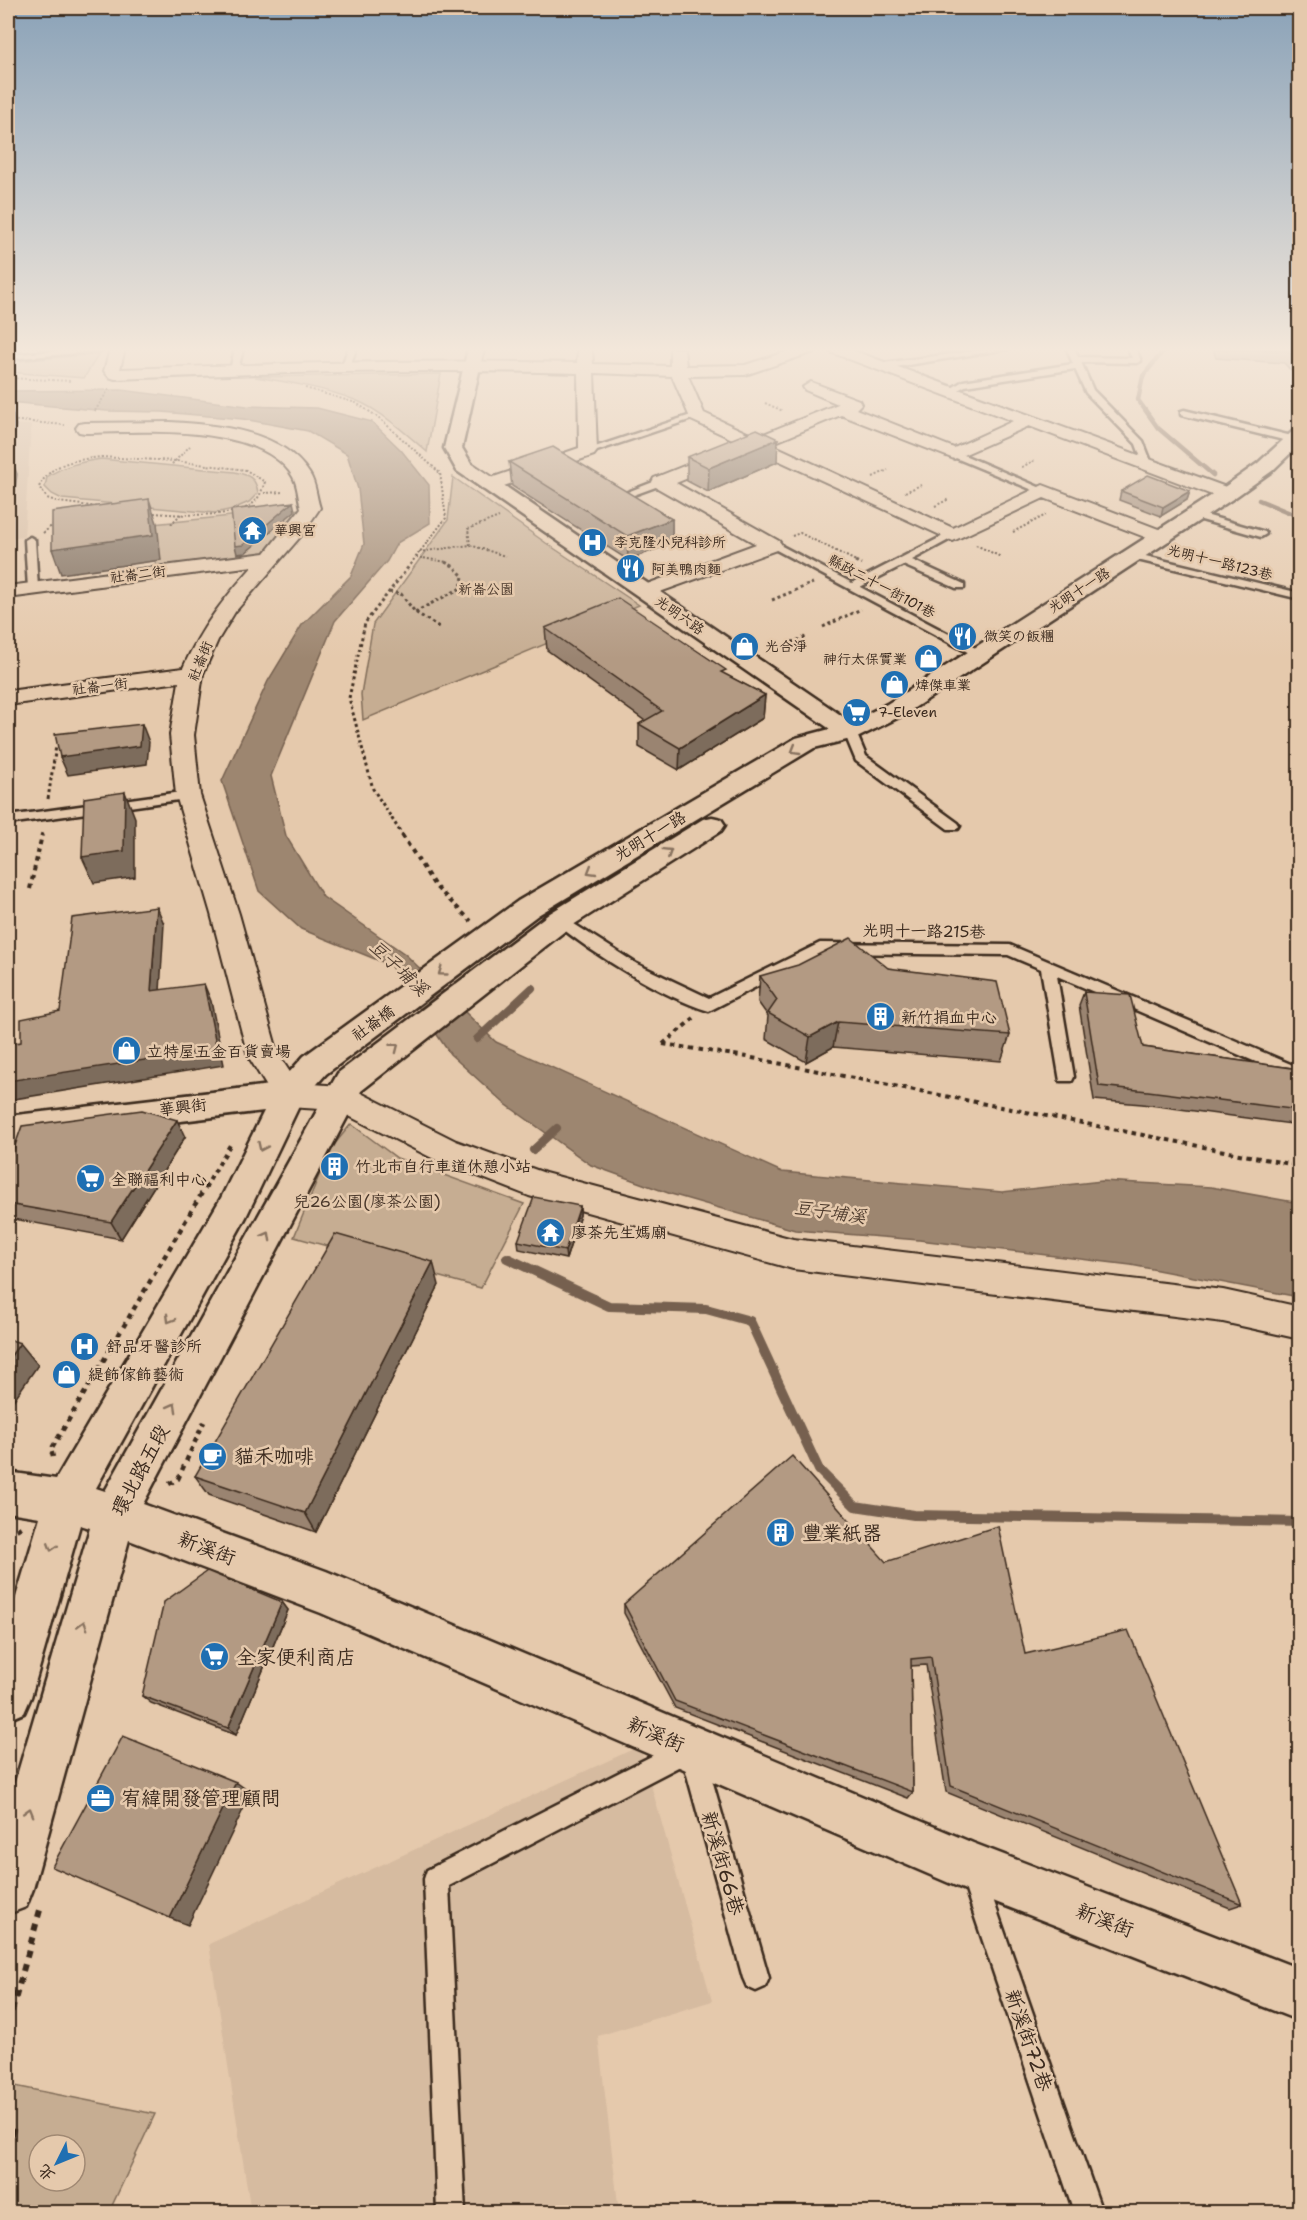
<svg xmlns="http://www.w3.org/2000/svg" width="1307" height="2220" viewBox="0 0 1307 2220" font-family="'Shantell Sans','LXGW WenKai TC','Klee One',sans-serif">
  <rect width="100%" height="100%" fill="#e5c9ac"/>
  <filter id="ink" filterUnits="userSpaceOnUse"><feTurbulence type="fractalNoise" baseFrequency=".0167" numOctaves="2"/><feDisplacementMap in="SourceGraphic" scale="12" xChannelSelector="R" yChannelSelector="G"/><feConvolveMatrix kernelMatrix="1 2 1 2 8 2 1 2 1" color-interpolation-filters="sRGB"/></filter>
  <g filter="url(#ink)">
    <path fill="#d6bba0" d="M8 424 31 425 24 537 8 539Z
      M640 1746 712 2001 598 2036 619 2212H251L209 1944Z"/>
    <path fill="#c6ad92" stroke="#806c58" stroke-width="1.5" fill-rule="evenodd" d="M99 354 84 378 8 372V362Z
      M441 374 427 452C408 435 379 409 355 400 324 388 288 382 255 377Z
      M101 459 235 472C248 475 256 477 258 493L249 502 233 509 215 513 62 499 52 494 45 487 47 477C64 465 82 462 101 459Z
      M453 477 546 543 639 605 363 720 361 694 373 624 448 520Z
      M311 508 270 558 156 572 153 524Z
      M351 1124 397 1158 524 1204 481 1288 294 1237 329 1151Z
      M10 2085 155 2114 109 2212H8V2095ZM39 2145H75V2181H39Z"/>
    <path fill="#9d8670" stroke="#76614f" stroke-width="1.5" d="M121 390 247 406 317 408 372 422 401 450 429 485 430 523 397 543 387 561 335 621 271 776 286 836 323 897 405 954 496 1042 782 1172 1002 1192 1102 1181 1211 1187 1299 1203V1297L1131 1265 919 1240 795 1230 671 1194 591 1165 504 1103 450 1054 390 965 301 929 259 891 222 781 268 681 302 625 351 576 364 544 358 489 347 454 308 431 243 419 162 412 107 411 8 402V391Z"/>
    <g fill="none" stroke-linecap="round" stroke-linejoin="round">
      <path stroke="#76614f" stroke-width="4.5" d="M1165 349 1143 376 1138 400 1158 428 1213 475
        M1259 500 1300 517"/>
      <path stroke="#76614f" stroke-width="8" d="M477 1039 532 988
        M533 1150 557 1128"/>
      <path stroke="#76614f" stroke-width="10" d="M507 1258 609 1306 706 1309 750 1321 819 1470 855 1506 914 1515 1300 1522"/>
      <defs>
        <path id="service" d="M77 349H104L100 351 8 359V355Z
          M235 349H243L238 370 234 373 230 370Z
          M348 349H356L350 366 346 369 342 366Z
          M989 349H1007L883 369 879 366 883 363Z
          M1067 349H1075L1078 357 1132 358 1128 349H1136L1141 361 1137 363 1081 362 1093 390 1143 441 1152 464 1150 466H1144L1136 444 1086 393 1075 369 965 386 951 394 947 391 963 381 1073 364Z
          M1184 410 1300 438V444L1181 415V411Z
          M694 414 701 416 591 453 583 451Z
          M951 452H957L1048 491 1040 493 951 456Z
          M661 479 664 480V484L620 500 612 498Z
          M1195 512 1265 532 1266 534 1261 537 1191 517 1190 515Z
          M949 533 958 535 912 560 964 584V588H956L903 565 860 587 983 652V656H975L767 545 776 543 852 583Z
          M30 537 35 540 38 588 33 591 28 588 25 540Z
          M1133 553 1300 593V599L1129 558V554Z
          M850 728 856 732 866 756 958 823 960 826 958 829H948L856 761 844 732Z
          M188 791 193 792 195 795 193 798 8 824V816Z
          M560 915 637 964 709 998 820 943 1010 945 1300 1068V1081L1057 976 1074 1077 1072 1081H1060L1041 969 1008 955 822 953 709 1011C660 996 595 955 555 923L553 920 555 917Z
          M691 1736 699 1740 703 1748 769 1978 765 1987 756 1991 747 1987 743 1978 684 1764 449 1886 465 2212H437L424 1879 427 1870Z
          M973 1864 982 1867 985 1876 1102 2212H1074L961 1876 964 1867Z"/>
        <path id="minor" d="M110 349H125L120 369C273 364 425 359 577 363L578 349H592L593 364 670 366V349H684L686 366 745 365 795 349H815L814 352 745 375 688 376 704 413 756 437 838 404 805 390 803 387 811 382 859 400 861 404 856 409 954 448 1013 421 830 352 828 349H849L1234 490 1236 494 1234 498H1220L1029 426 954 459 841 415 771 444 953 528 1043 485 1169 533 1172 537 1169 541H1155L1044 498 953 541 756 450 676 483 779 541 782 545 779 549 646 597 639 595 636 591 639 587 756 544 654 486 652 482 654 478 741 443 691 420 672 376 594 373 597 451 594 455 489 491 482 489 480 485 482 481 579 448 578 373C423 368 269 373 115 379L109 377 104 371Z
          M170 422C215 425 281 429 309 473 316 483 316 496 320 508L301 536 235 612 218 640 203 674 194 735 200 795 239 914 278 1054 297 1083 342 1086 353 1089 456 1141 545 1173 793 1239 1223 1290 1300 1307V1339L1223 1322 793 1269 529 1196 434 1159 337 1110 288 1107 277 1103 248 1056 211 914 176 795 170 735 179 682 8 705V691L183 668C202 626 222 601 253 566L8 598V586L265 553 301 508C298 498 298 486 293 477 261 422 139 432 85 433L79 432 76 428 79 424 85 423Z"/>
        <path id="tertiary" d="M468 349H484L462 448 471 463 851 722 887 704 1220 490 1258 463 1294 430 1300 429V444L1272 471 1234 498 905 714 859 737 814 748 538 915 326 1074 301 1102 246 1217 96 1488 105 1491 338 1073 550 913 703 819 712 817 721 819 725 825 721 831 570 927 361 1091 143 1504 326 1571 973 1843 1300 1969V2021L970 1892 321 1613 129 1540 33 1889 26 1907 8 1914V1806L90 1528 80 1525 31 1697 24 1713 8 1720V1624L40 1517 8 1512V1472L56 1479 221 1198 264 1111 8 1142V1116L279 1084 304 1056 518 901 796 738 830 729 457 471 444 448Z"/>
      </defs>
      <use href="#service" stroke="#3b2a1e" stroke-width="5"/>
      <use href="#minor" stroke="#3b2a1e" stroke-width="4"/>
      <use href="#tertiary" stroke="#3b2a1e" stroke-width="5"/>
      <path stroke="#3b2a1e" stroke-width="2" stroke-dasharray="2 2" stroke-linecap="butt" d="M8 378 72 381
        M305 388 356 403 378 417 440 473 446 518 412 562
        M765 403 783 411
        M95 411 109 389
        M8 420 65 425
        M101 457 176 461 246 470 265 482C261 493 258 502 247 507 211 525 102 507 59 502L47 498 39 487C51 462 76 460 101 457Z
        M172 464 190 446
        M1022 467 1035 460
        M873 477 888 470
        M905 492 921 485
        M264 493 284 492
        M935 506 949 499
        M171 524 181 514
        M1013 532 1046 515
        M43 533 55 523
        M792 536 800 533 858 562
        M470 545 468 529 499 517
        M976 545 1001 557
        M419 552 470 545 505 556
        M416 557 447 562"/>
      <path stroke="#3b2a1e" stroke-width="3" stroke-dasharray="3 3" stroke-linecap="butt" d="M855 561 861 564
        M389 592 401 594 415 612 439 627
        M772 600 813 583
        M415 612 461 588 463 576 453 566 443 561
        M823 627 861 609
        M769 651 806 637
        M48 799 56 746
        M41 836 42 833
        M403 836 373 789 349 698 365 623 413 561"/>
      <path stroke="#3b2a1e" stroke-width="4" stroke-dasharray="4.5 4.5" stroke-linecap="butt" d="M402 835 435 886 471 921
        M30 889 42 835
        M663 1044 747 1057 1300 1166
        M663 1044 694 1018
        M205 1188 230 1145"/>
      <path stroke="#3b2a1e" stroke-width="4.5" stroke-dasharray="5 5" stroke-linecap="butt" d="M53 1457 51 1450 206 1186
        M169 1484 178 1479 204 1422
        M8 1535 21 1527"/>
      <path stroke="#3b2a1e" stroke-width="6" stroke-dasharray="7 7" stroke-linecap="butt" d="M8 2025 40 1910
        M8 2149 14 2125"/>
      <use href="#service" fill="#e5c9ac" fill-rule="evenodd"/>
      <use href="#minor" fill="#e5c9ac" fill-rule="evenodd"/>
      <use href="#tertiary" fill="#e5c9ac" fill-rule="evenodd"/>
    </g>
    <path fill="#9a8471" stroke="#3b2a1e" stroke-width="1.5" d="M1213 349H1298L1299 379 1284 363 1216 358Z
      M687 457 777 462 708 492 687 481Z
      M509 462 672 519V543L628 560 512 486Z
      M1121 491H1190L1187 500 1161 516 1119 500Z
      M545 628 726 675 765 695 763 718 679 770 639 747V724L645 721 547 650Z
      M888 968 1010 1035 1001 1061 833 1047 806 1062 766 1039 768 1016 758 1002 760 976Z
      M1084 992 1143 1047 1299 1069V1125L1142 1104 1094 1100 1079 1005Z
      M185 1137 121 1239 8 1218V1165Z
      M580 1206V1215L566 1259 519 1249 518 1241Z
      M439 1285 316 1532 209 1495 195 1476Z
      M886 1562 1025 1654 1242 1904 1230 1908 946 1792 926 1665 911 1666 913 1792 908 1798 675 1708 624 1613V1604Z
      M282 1602 288 1610 236 1735 151 1703 142 1696Z"/>
    <path fill="#7d6c5c" stroke="#3b2a1e" stroke-width="1.5" d="M12 412 16 425 8 475V435Z
      M778 439 777 462 708 492 709 468Z
      M12 461 17 474 12 513 8 514V491Z
      M1190 491 1187 500 1161 516 1163 507Z
      M149 499 157 523 161 560 61 574 52 549Z
      M293 502 295 511 245 553 237 554 235 546Z
      M672 519V543L628 560 627 536Z
      M765 695 763 718 679 770 680 748Z
      M142 724 149 742 147 764 68 775 60 757Z
      M125 792 135 818V877L94 883 82 857Z
      M8 894 14 906 8 942Z
      M157 907 164 924 159 1008 151 991Z
      M204 984 211 1001 224 1065 8 1100V1081Z
      M838 1022 833 1047 806 1062 810 1037Z
      M177 1120 185 1137 121 1239 111 1222Z
      M580 1206V1215L566 1259 565 1251Z
      M433 1262 439 1285 316 1532 305 1513Z
      M20 1343 38 1365 8 1408V1360Z
      M282 1602 288 1610 236 1735 228 1728Z
      M236 1782 251 1793 188 1925 170 1918Z"/>
    <path fill="#b39a83" stroke="#3b2a1e" stroke-width="1.5" d="M1246 349H1298L1299 352V363L1288 351Z
      M12 412 8 435V413Z
      M757 429 778 439 709 468 687 457Z
      M553 447 672 519 627 536 509 462Z
      M12 461 8 491V462Z
      M1148 475 1190 491 1163 507 1121 491Z
      M149 499 153 535 52 549V512Z
      M293 502 243 545 235 546 231 510Z
      M618 598 726 670 721 672 765 695 680 748 639 724 662 711 545 628Z
      M142 724 140 746 60 757 55 734Z
      M125 792 124 851 82 857 84 798Z
      M157 907 151 991 204 984 217 1049 8 1081V1044L21 1042V1019L60 1011 72 918Z
      M851 938 888 968 997 982 1010 1035 838 1022 810 1037 768 1013 777 1000 760 976 798 965Z
      M1084 992 1130 995 1143 1047 1299 1069V1110L1148 1091 1099 1086Z
      M142 1110 177 1120 111 1222 8 1204V1165L22 1126Z
      M534 1197 580 1206 565 1251 518 1241Z
      M335 1234 433 1262 305 1513 195 1476Z
      M8 1339 20 1343 8 1360Z
      M792 1456 886 1562 998 1526 1025 1654 1128 1630 1242 1904 951 1786 931 1657 911 1659 913 1792 675 1701 624 1604Z
      M207 1571 282 1602 228 1728 142 1696 164 1602Z
      M123 1736 236 1782 170 1918 52 1867Z"/>
    <defs><path id="oneway-chevron" d="M-2-3.5L2.5 0L-2 3.5" fill="none" stroke-width="1.6" stroke-linecap="round" stroke-linejoin="round" transform="scale(1.5)"/></defs>
    <g stroke="#88725e">
      <use href="#oneway-chevron" transform="translate(795 750) rotate(149)"/>
      <use href="#oneway-chevron" transform="translate(668 852) rotate(-32)"/>
      <use href="#oneway-chevron" transform="translate(591 871) rotate(149)"/>
      <use href="#oneway-chevron" transform="translate(442 972) rotate(144)"/>
      <use href="#oneway-chevron" transform="translate(395 1047) rotate(-38)"/>
      <use href="#oneway-chevron" transform="translate(262 1147) rotate(115)"/>
      <use href="#oneway-chevron" transform="translate(267 1236) rotate(-61)"/>
      <use href="#oneway-chevron" transform="translate(170 1319) rotate(120)"/>
      <use href="#oneway-chevron" transform="translate(173 1407) rotate(-61)"/>
      <use href="#oneway-chevron" transform="translate(52 1547) rotate(107)"/>
      <use href="#oneway-chevron" transform="translate(83 1625) rotate(-74)"/>
      <use href="#oneway-chevron" transform="translate(29 1812) rotate(-74)"/>
    </g>
  </g>
  <linearGradient id="sky" x2="0" y2="1"><stop stop-color="#8aa2b8"/><stop offset="0.53" stop-color="#f3e7da"/><stop offset="1" stop-color="#f3e7da" stop-opacity="0"/></linearGradient>
  <rect width="1307" height="659" fill="url(#sky)"/>
  <defs>
    <symbol id="temple-disc" viewBox="-11 -11 22 22"><circle r="9.5" fill="#1f6fb2" stroke="#e5c9ac"/><path d="M0-6L5-2H3V0L6.5 2.5H4V6H1.5V3h-3V6H-4V2.5H-6.5L-3 0V-2H-5Z" fill="#fff"/></symbol>
    <symbol id="hospital-disc" viewBox="-11 -11 22 22"><circle r="9.5" fill="#1f6fb2" stroke="#e5c9ac"/><path d="M-5-5h3v3.5h4V-5h3V5h-3V1.5h-4V5h-3Z" fill="#fff"/></symbol>
    <symbol id="restaurant-disc" viewBox="-11 -11 22 22"><circle r="9.5" fill="#1f6fb2" stroke="#e5c9ac"/><path d="M-5-6h1v4h1v-4h1v4h1v-4h1v5L-1.5 .5V6h-2V.5L-5-1ZM5-6V6H3V1.5H1.5Q1.5-4 5-6Z" fill="#fff"/></symbol>
    <symbol id="shop-disc" viewBox="-11 -11 22 22"><circle r="9.5" fill="#1f6fb2" stroke="#e5c9ac"/><path d="M-5-2.5h2.3a2.7 3.5 0 0 1 5.4 0H5L5.5 6h-11ZM-1.5-2.5h3a1.5 2.3 0 0 0-3 0Z" fill="#fff"/></symbol>
    <symbol id="supermarket-disc" viewBox="-11 -11 22 22"><circle r="9.5" fill="#1f6fb2" stroke="#e5c9ac"/><path d="M-6-5.5h2.5l.6 2H6L4.5 2H-2.5L-4.4-4H-6ZM-1.5 3.2a1.3 1.3 0 1 0 .1 0ZM3 3.2a1.3 1.3 0 1 0 .1 0Z" fill="#fff"/></symbol>
    <symbol id="building-disc" viewBox="-11 -11 22 22"><circle r="9.5" fill="#1f6fb2" stroke="#e5c9ac"/><path d="M-4-6H4V6H1V3H-1V6H-4ZM-2.5-4.3h1.7v1.8h-1.7ZM.8-4.3h1.7v1.8H.8ZM-2.5-1h1.7V.8h-1.7ZM.8-1h1.7V.8H.8Z" fill="#fff"/></symbol>
    <symbol id="cafe-disc" viewBox="-11 -11 22 22"><circle r="9.5" fill="#1f6fb2" stroke="#e5c9ac"/><path d="M-5.5-4.5H6V0H3Q3 3.5 0 3.5H-2.5Q-5.5 3.5-5.5 0ZM3-3.2v2h1.7v-2ZM-6 4.5H4V6H-6Z" fill="#fff"/></symbol>
    <symbol id="office-disc" viewBox="-11 -11 22 22"><circle r="9.5" fill="#1f6fb2" stroke="#e5c9ac"/><path d="M-6-3h4V-5.5h4V-3h4V5H-6ZM-1-4.5V-3h2v-1.5ZM-6 0V1H6V0Z" fill="#fff"/></symbol>
  </defs>
  <g fill-rule="evenodd">
    <use href="#temple-disc" x="236" y="514" width="33" height="33"/>
    <use href="#hospital-disc" x="576" y="526" width="33" height="33"/>
    <use href="#restaurant-disc" x="614" y="552" width="33" height="33"/>
    <use href="#restaurant-disc" x="946" y="620" width="33" height="33"/>
    <use href="#shop-disc" x="728" y="630" width="33" height="33"/>
    <use href="#shop-disc" x="912" y="642" width="33" height="33"/>
    <use href="#shop-disc" x="878" y="668" width="33" height="33"/>
    <use href="#supermarket-disc" x="840" y="696" width="33" height="33"/>
    <use href="#building-disc" x="864" y="1000" width="33" height="33"/>
    <use href="#shop-disc" x="110" y="1034" width="33" height="33"/>
    <use href="#building-disc" x="318" y="1150" width="33" height="33"/>
    <use href="#supermarket-disc" x="74" y="1162" width="33" height="33"/>
    <use href="#temple-disc" x="534" y="1216" width="33" height="33"/>
    <use href="#hospital-disc" x="68" y="1330" width="33" height="33"/>
    <use href="#shop-disc" x="50" y="1358" width="33" height="33"/>
    <use href="#cafe-disc" x="196" y="1440" width="33" height="33"/>
    <use href="#building-disc" x="764" y="1516" width="33" height="33"/>
    <use href="#supermarket-disc" x="198" y="1640" width="33" height="33"/>
    <use href="#office-disc" x="84" y="1782" width="33" height="33"/>
  </g>
  <g text-anchor="middle" dominant-baseline="central" stroke-width="5" stroke-linejoin="round" paint-order="stroke">
    <g font-size="14" fill="#3b2a1e" stroke="#e5c9ac" text-anchor="start">
      <text x="274" y="530">華興宮</text>
      <text x="614" y="542">李克隆小兒科診所</text>
      <text x="651" y="569">阿美鴨肉麵</text>
      <text x="984" y="636">微笑の飯糰</text>
      <text x="765" y="646">光合淨</text>
      <text x="907" y="659" text-anchor="end">神行太保實業</text>
      <text x="915" y="685">煒傑車業</text>
      <text x="878" y="712">7-Eleven</text>
    </g>
    <g font-size="14" fill="#3b2a1e" stroke="#e5c9ac">
      <text transform="translate(1220 562) rotate(14)">光明十一路123巷</text>
      <text transform="translate(138 574) rotate(-7)">社崙二街</text>
      <text transform="translate(882 586) rotate(28)">縣政二十一街101巷</text>
      <text transform="translate(1079 590) rotate(-33)">光明十一路</text>
      <text transform="translate(680 615) rotate(35)">光明六路</text>
      <text transform="translate(200 661) rotate(-68)">社崙街</text>
      <text transform="translate(100 686) rotate(-7)">社崙一街</text>
    </g>
    <g font-size="14" fill="#49372a" stroke="#e5c9ac">
      <text x="486" y="589">新崙公園</text>
    </g>
    <g font-size="16" fill="#3b2a1e" stroke="#e5c9ac">
      <text transform="translate(650 836) rotate(-31)">光明十一路</text>
      <text transform="translate(924 931) rotate(1)">光明十一路215巷</text>
      <text transform="translate(373 1023) rotate(-36)">社崙橋</text>
      <text transform="translate(183 1107) rotate(-7)">華興街</text>
    </g>
    <g font-size="16" fill="#3b2a1e" stroke="#e5c9ac" text-anchor="start">
      <text x="901" y="1017">新竹捐血中心</text>
      <text x="147" y="1051">立特屋五金百貨賣場</text>
      <text x="355" y="1166">竹北市自行車道休憩小站</text>
      <text x="111" y="1179">全聯福利中心</text>
      <text x="571" y="1232">廖茶先生媽廟</text>
      <text x="106" y="1346">舒品牙醫診所</text>
      <text x="88" y="1374">緹飾傢飾藝術</text>
    </g>
    <g font-size="16" fill="#49372a" stroke="#e5c9ac">
      <text x="367" y="1201">兒26公園(廖茶公園)</text>
    </g>
    <g font-size="18" font-style="italic" fill="#4f3c2e" stroke="#e5c9ac">
      <text transform="translate(399 968) rotate(43)">豆子埔溪</text>
      <text transform="translate(830 1212) rotate(8)">豆子埔溪</text>
    </g>
    <g font-size="20" fill="#3b2a1e" stroke="#e5c9ac" text-anchor="start">
      <text x="234" y="1456">貓禾咖啡</text>
      <text x="802" y="1533">豐業紙器</text>
      <text x="236" y="1657">全家便利商店</text>
      <text x="121" y="1798">宥緯開發管理顧問</text>
    </g>
    <g font-size="20" fill="#3b2a1e" stroke="#e5c9ac">
      <text transform="translate(140 1470) rotate(-62)">環北路五段</text>
      <text transform="translate(207 1548) rotate(21)">新溪街</text>
      <text transform="translate(656 1734) rotate(23)">新溪街</text>
      <text transform="translate(723 1863) rotate(74)">新溪街66巷</text>
      <text transform="translate(1105 1920) rotate(21)">新溪街</text>
      <text transform="translate(1029 2040) rotate(71)">新溪街72巷</text>
    </g>
  </g>
  <rect width="1307" height="2220" fill="none" stroke="#e5c9ac" stroke-width="30"/>
  <rect x="15" y="15" width="1277" height="2190" fill="none" stroke="#3b2a1e" stroke-width="2" filter="url(#ink)"/>
  <g transform="translate(57 2163) rotate(227)"><circle r="28" fill="#e5c9ac" stroke="#a18973" stroke-width="1.5"/>
  <path d="M0-4.5L10 22L0 15L-10 22Z" fill="#1f6fb2"/>
  <text y="-9" font-size="16" font-weight="bold" text-anchor="middle" fill="#3b2a1e">北</text>
  </g>
</svg>
